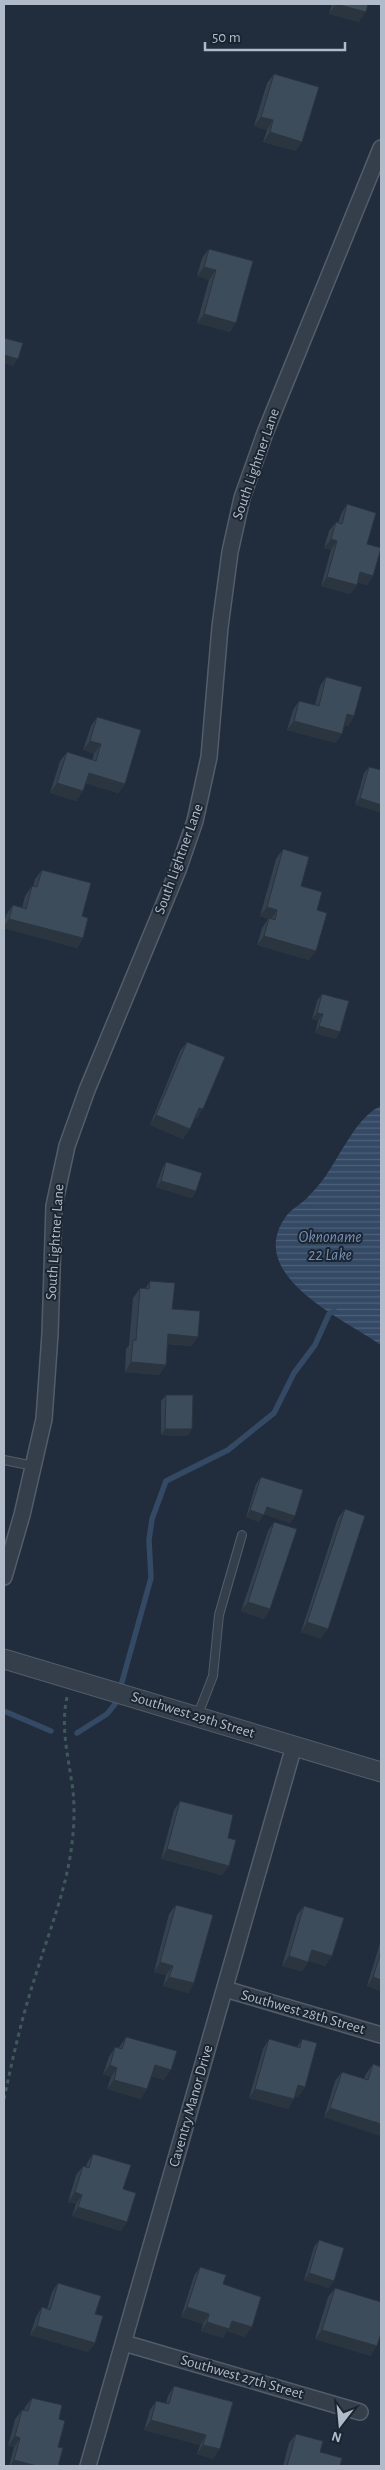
<svg xmlns="http://www.w3.org/2000/svg" width="385" height="2470" viewBox="0 0 385 2470" font-family="'Alegreya Sans',sans-serif">
  <defs>
    <pattern id="water-rules" width="6" height="5" patternUnits="userSpaceOnUse" patternTransform="scale(1.25)"><rect width="6" height="5" fill="#344964"/><path d="M0 2.5h6" fill="none" stroke="#4f6179"/></pattern>
  </defs>
  <rect width="100%" height="100%" fill="#212d3c"/>
  <path fill="url(#water-rules)" d="M381 1106V1345C344 1319 242 1275 287 1215 292 1209 299 1205 305 1200 312 1193 319 1185 325 1177 340 1156 357 1116 381 1106Z"/>
  <g fill="none" stroke-linecap="round" stroke-linejoin="round">
    <path stroke="#344964" stroke-width="5.5" d="M122 1682 151 1578 149 1540 152 1519 166 1481 228 1450 274 1413 294 1373 315 1345 329 1314 334 1311
      M4 1711 51 1731
      M77 1733 107 1714 115 1704"/>
    <defs>
      <path id="service" d="M4 1460 34 1466
        M197 1717 213 1676 219 1615 242 1535"/>
      <path id="minor" d="M4 1577 22 1515 44 1419 50 1334 54 1206 67 1146 87 1090 178 870 195 821 209 757 220 627 230 552 242 498 265 433 381 148
        M225 1989 381 2035
        M124 2343 360 2412
        M88 2466 294 1746"/>
      <path id="tertiary" d="M4 1659 381 1772"/>
    </defs>
    <use href="#service" stroke="#535d6a" stroke-width="10"/>
    <use href="#minor" stroke="#535d6a" stroke-width="18"/>
    <use href="#tertiary" stroke="#535d6a" stroke-width="21"/>
    <path stroke="#41585a" stroke-width="3" stroke-dasharray="4 4" stroke-linecap="butt" d="M4 2099C13 2056 23 2013 37 1971 49 1932 65 1892 71 1851 74 1831 75 1811 73 1791 69 1759 60 1729 67 1697"/>
    <use href="#service" stroke="#353f4c" stroke-width="8"/>
    <use href="#minor" stroke="#353f4c" stroke-width="15"/>
    <use href="#tertiary" stroke="#353f4c" stroke-width="19"/>
  </g>
  <path fill="#34414e" d="M332 4H368L359 22 329 14Z
    M274 74 296 151 263 142 267 130 254 126 267 83Z
    M209 249 253 261 230 332 197 323 209 280 197 276 202 258Z
    M347 504 367 544 373 576 367 585 357 582V585L350 594 321 586 331 550 324 548 329 531 336 522 338 523 341 514Z
    M326 677 354 716 348 726 345 725 336 743 287 730 293 710 299 701 315 705 320 686Z
    M97 717 125 784 118 793 85 783 83 791 76 801 50 793 60 761 67 752 92 760 94 754 83 750 91 726Z
    M369 767 381 770 355 805 364 773Z
    M283 849 301 886 317 910 309 960 257 945 262 928 268 919 260 916 276 859Z
    M42 870 82 916 83 938 77 948 4 928V923L6 915 13 905 22 908 25 896 32 886 33 887 35 879Z
    M322 994 336 1039 315 1033 318 1021 312 1019 317 1001Z
    M187 1042 197 1119 195 1118 183 1139 150 1125 180 1051Z
    M166 1162 196 1191 192 1198 156 1187 162 1169Z
    M150 1281 172 1309 192 1346 167 1344 166 1365 159 1375 125 1372 126 1349 129 1345 133 1298 140 1288 145 1289Z
    M166 1395 192 1429 187 1436 161 1435V1401Z
    M261 1477 295 1516 290 1523 264 1514 259 1522 246 1517 256 1484Z
    M345 1509 321 1639 301 1632 338 1518Z
    M274 1522 270 1609 264 1619 241 1611 268 1531Z
    M180 1801 228 1838 229 1866 222 1875 161 1859 174 1810Z
    M176 1905 194 1983 188 1993 163 1986 166 1975 154 1972 169 1914Z
    M304 1906 332 1956 325 1966 309 1961 302 1971 282 1966 297 1915Z
    M381 1940V1991L367 1986Z
    M126 2037 164 2080 151 2076 141 2099 107 2089 111 2077 103 2074 109 2057 115 2047 119 2048 120 2046Z
    M269 2039 297 2047 302 2039 305 2087 298 2097 295 2096 288 2109 249 2098 263 2049Z
    M373 2064 381 2136 324 2117 335 2081 342 2072 364 2079 366 2074Z
    M93 2154 123 2189 127 2222 121 2231 72 2216 76 2204 68 2202 76 2175 83 2166 86 2167 87 2163Z
    M319 2240 329 2288 304 2280 314 2247Z
    M200 2267 223 2284 245 2337 227 2331 223 2338 201 2331 203 2324 181 2317 194 2276Z
    M58 2283 95 2314V2343L88 2352 30 2335 36 2317 42 2307 47 2309 52 2292Z
    M335 2288 371 2356 315 2339 328 2297Z
    M174 2386 233 2402 213 2459 197 2454 200 2445 144 2430 150 2410 156 2401 166 2403 168 2396Z
    M32 2398 59 2419 58 2466H9L14 2447 8 2446 15 2419 22 2410H24L25 2407Z
    M296 2434 320 2452 340 2466H283L289 2443Z"/>
  <path fill="#2b3540" d="M336 4 366 12 359 22 329 14Z
    M261 117 273 120 267 130 254 126Z
    M270 132 302 142 296 151 263 142Z
    M204 267 216 270 209 280 197 276Z
    M204 314 236 323 230 332 197 323Z
    M4 355 18 359 13 366 4 363Z
    M331 539 337 541 331 550 324 548Z
    M360 572 373 576 367 585 354 581Z
    M327 577 357 585 350 594 321 586Z
    M347 714 354 716 348 726 341 724Z
    M294 721 342 734 336 743 287 730Z
    M90 741 101 744 94 754 83 750Z
    M89 773 125 784 118 793 82 782Z
    M57 783 83 791 76 801 50 793Z
    M360 798 381 805V813L355 805Z
    M267 907 277 910 271 920 260 916Z
    M9 919 83 938 77 948 4 928V926Z
    M264 936 316 951 309 960 257 945Z
    M317 1013 323 1014 318 1021 312 1019Z
    M319 1026 340 1032 336 1039 315 1033Z
    M199 1108 203 1109 197 1119 192 1117Z
    M156 1115 190 1129 183 1139 150 1125Z
    M161 1181 196 1191 192 1198 156 1187Z
    M168 1334 198 1337 192 1346 161 1343Z
    M131 1362 166 1365 159 1375 125 1372Z
    M165 1429H192L187 1436 161 1435Z
    M267 1507 295 1516 290 1523 262 1514Z
    M250 1510 264 1515 259 1522 246 1517Z
    M248 1602 270 1609 264 1619 241 1611Z
    M307 1622 328 1629 321 1639 301 1632Z
    M167 1849 229 1866 222 1875 161 1859Z
    M312 1950 332 1956 325 1966 305 1960Z
    M289 1956 308 1962 302 1971 282 1966Z
    M160 1962 173 1966 166 1975 154 1972Z
    M169 1977 194 1983 188 1993 163 1986Z
    M373 1977 381 1980V1991L367 1986Z
    M110 2065 117 2068 111 2077 103 2074Z
    M155 2065 171 2070 164 2080 148 2075Z
    M114 2080 147 2089 141 2099 107 2089Z
    M298 2085 305 2087 298 2097 291 2095Z
    M255 2089 294 2099 288 2109 249 2098Z
    M330 2108 381 2124V2136L324 2117Z
    M75 2192 82 2195 76 2204 68 2202Z
    M78 2207 127 2222 121 2231 72 2216Z
    M309 2273 334 2281 329 2288 304 2280Z
    M187 2307 209 2314 203 2324 181 2317Z
    M232 2321 252 2327 245 2337 227 2331 223 2338 201 2331 207 2322Z
    M37 2326 95 2343 88 2352 30 2335Z
    M322 2330 377 2346 371 2356 315 2339Z
    M151 2420 206 2435 200 2445 144 2430Z
    M15 2436 20 2438 14 2447 8 2446Z
    M203 2445 220 2449 213 2459 197 2454Z
    M14 2460 37 2466H10Z"/>
  <path fill="#3d4c5b" stroke="#2b3540" d="M336 4H368L366 12Z
    M274 74 319 87 302 142 270 132 273 120 261 117Z
    M209 249 253 261 236 323 204 314 216 270 204 267Z
    M4 338 23 343 18 359 4 355Z
    M347 504 376 513 367 544 381 548 373 576 360 572 357 585 327 577 337 541 331 539 336 522 342 524Z
    M326 677 362 687 354 716 347 714 342 734 294 721 299 701 319 706Z
    M97 717 141 730 125 784 89 773 83 791 57 783 67 752 96 761 101 744 90 741Z
    M369 767 381 770V805L360 798Z
    M283 849 309 857 301 886 322 892 317 910 327 913 316 951 264 936 269 918 275 920 277 910 267 907Z
    M42 870 91 883 82 916 88 918 83 938 9 919 13 905 26 909 32 886 37 887Z
    M322 994 349 1001 340 1032 319 1026 323 1014 317 1013Z
    M187 1042 225 1057 203 1109 199 1108 190 1129 156 1115Z
    M166 1162 202 1173 196 1191 161 1181Z
    M150 1281 175 1283 172 1309 200 1311 198 1337 168 1334 166 1365 131 1362 133 1340H136L140 1288 149 1289Z
    M166 1395H193L192 1429H165Z
    M261 1477 303 1490 295 1516 267 1507 264 1515 250 1510Z
    M345 1509 365 1516 328 1629 307 1622Z
    M274 1522 297 1529 270 1609 248 1602Z
    M180 1801 233 1815 228 1838 236 1840 229 1866 167 1849Z
    M176 1905 213 1915 194 1983 169 1977 173 1966 160 1962Z
    M304 1906 344 1918 332 1956 312 1950 308 1962 289 1956Z
    M381 1952V1980L373 1977Z
    M126 2037 177 2051 171 2070 155 2065 147 2089 114 2080 117 2068 110 2065 115 2047 122 2049Z
    M269 2039 300 2048 302 2039 317 2043 305 2087 298 2085 294 2099 255 2089Z
    M373 2064 381 2067V2124L330 2108 342 2072 368 2080Z
    M93 2154 131 2165 123 2189 136 2193 127 2222 78 2207 82 2195 75 2192 83 2166 89 2168Z
    M319 2240 344 2248 334 2281 309 2273Z
    M200 2267 226 2275 223 2284 261 2297 252 2327 232 2321 229 2329 207 2322 209 2314 187 2307Z
    M58 2283 101 2296 95 2314 103 2316 95 2343 37 2326 42 2307 50 2310Z
    M335 2288 381 2302V2333L377 2346 322 2330Z
    M174 2386 233 2402 220 2449 203 2445 206 2435 151 2420 156 2401 169 2404Z
    M32 2398 62 2405 59 2419 65 2421 58 2447 63 2448 58 2466H37L14 2460 20 2438 15 2436 22 2410 28 2411Z
    M296 2434 323 2441 320 2452 342 2458 340 2466H287Z"/>
  <g text-anchor="middle" dominant-baseline="central" stroke-width="4" stroke-linejoin="round" paint-order="stroke">
    <g font-size="15" fill="#b0bac8" stroke="#1b2431">
      <text transform="translate(256 464) rotate(-71)">South Lightner Lane</text>
      <text transform="translate(179 859) rotate(-70)">South Lightner Lane</text>
      <text transform="translate(55 1242) rotate(-86)">South Lightner Lane</text>
      <text transform="translate(193 1715) rotate(17)">Southwest 29th Street</text>
      <text transform="translate(303 2012) rotate(16)">Southwest 28th Street</text>
      <text transform="translate(191 2106) rotate(-74)">Caventry Manor Drive</text>
      <text transform="translate(242 2377) rotate(16)">Southwest 27th Street</text>
    </g>
    <g font-size="16" font-style="italic" fill="#7791b2" stroke="#1b2431">
      <text x="330" y="1237">Oknoname<tspan x="330" dy="18">22 Lake</tspan></text>
    </g>
  </g>
  <rect width="385" height="2470" fill="none" stroke="#b0bac8" stroke-width="10"/>
  <g transform="translate(340 2425) rotate(196)" stroke="#1b2431" stroke-width="4" paint-order="stroke">
  <path d="M0-4L9 19L0 12L-9 19Z" fill="#b0bac8"/>
  <text y="-8" font-size="14" font-weight="bold" text-anchor="middle" fill="#b0bac8">N</text>
  </g>
  <path d="M205 42v8h140v-8" fill="none" stroke="#b0bac8" stroke-width="2.5"/>
  <text x="212" y="42" font-size="15" fill="#b0bac8" stroke="#1b2431" stroke-width="4" paint-order="stroke">50 m</text>
</svg>
